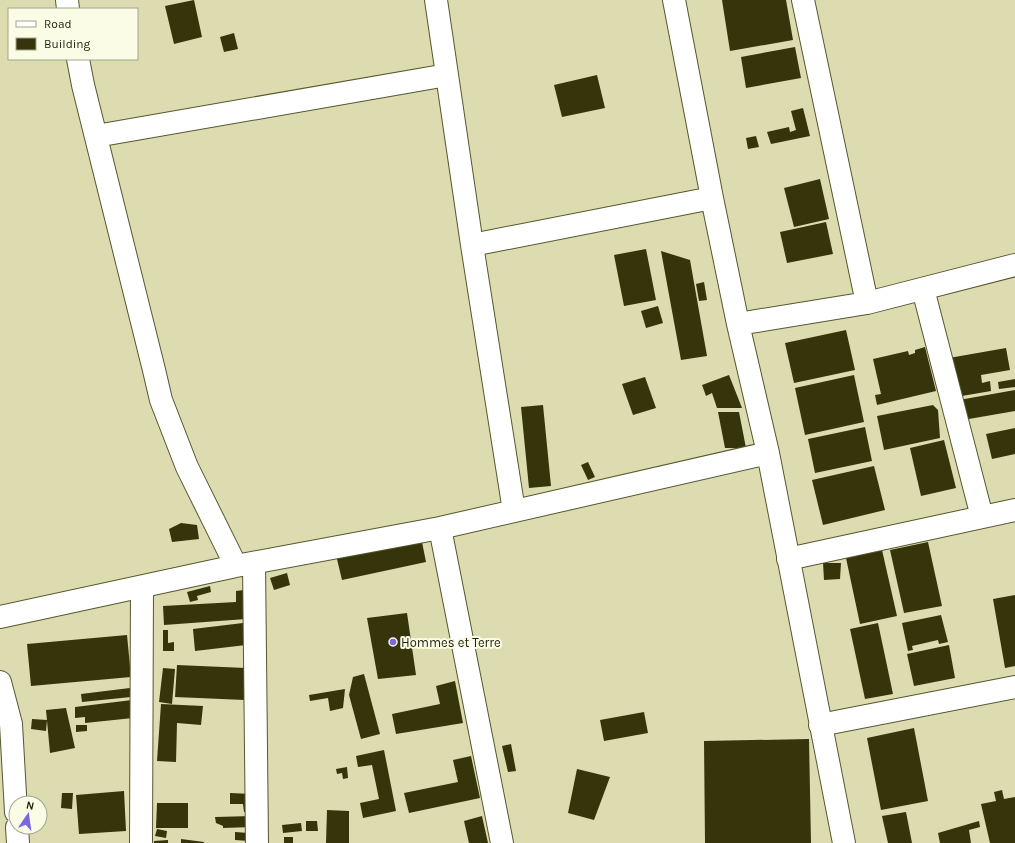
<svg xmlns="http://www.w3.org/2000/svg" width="1015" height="843" viewBox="0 0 1015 843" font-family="Karla,sans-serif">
  <rect width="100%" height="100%" fill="#dcdcb0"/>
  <path fill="#35340a" d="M194 0 202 37 174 44 165 6Z
    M722 0H786L793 40 730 51Z
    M234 33 238 49 224 52 220 37Z
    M795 47 801 78 746 88 741 57Z
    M597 75 605 108 562 117 554 85Z
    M803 108 810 136 771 144 767 132 789 127 790 132 796 130 791 111Z
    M756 136 759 147 748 149 746 138Z
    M820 179 829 219 794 227 784 188Z
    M826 222 833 254 787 263 780 232Z
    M646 249 656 300 624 306 614 255Z
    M661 251 690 260 707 356 681 360Z
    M704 282 707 300 699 301 696 284Z
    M658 306 663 323 646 328 641 311Z
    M846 330 855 370 794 383 785 343Z
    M925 347 936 391 877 405 875 395 881 394 873 359 908 351 909 355 915 353V350Z
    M1006 348 1010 370 981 375 982 383 990 381 991 391 956 397 949 358Z
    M729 375 742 408H717L712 393 706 396 702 385Z
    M854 375 864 422 805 435 795 388Z
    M645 377 656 408 633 415 622 384Z
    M1015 379V387L999 389 998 382Z
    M1015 390V411L963 420 959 400Z
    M543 405 551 486 529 488 521 407Z
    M933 405 938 410 940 438 884 450 877 416Z
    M718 412H739L746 448H725Z
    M865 427 872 461 815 473 808 439Z
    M1015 428V454L992 459 986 434Z
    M944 440 956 488 921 496 910 448Z
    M588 462 595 477 588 480 581 465Z
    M874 466 885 510 823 525 812 480Z
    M181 523 197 525 199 539 172 542 169 529Z
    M421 537 426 562 342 580 336 555Z
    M928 542 942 606 904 613 890 550Z
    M882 550 897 616 860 624 846 558Z
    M823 563H841L840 579 824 580Z
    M287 573 290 585 274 590 270 578Z
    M210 586 211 592 197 596 198 600 190 602 187 592Z
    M244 590 246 619 164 625 163 606 236 602V591Z
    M1015 595V666L1005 668 993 599Z
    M407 613 416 675 378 679 367 618Z
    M941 615 948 642 939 644 938 640 912 646 913 650 908 651 902 623Z
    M243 623 246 645 195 651 193 629Z
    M878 623 893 694 865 699 850 629Z
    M163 630H168V643L174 642V651H163Z
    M127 635 131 677 31 686 27 644Z
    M949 645 955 678 914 686 907 654Z
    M177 665 246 668 245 700 175 697Z
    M163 668 175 669 172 704 159 702Z
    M364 674 380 734 361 739 349 695 353 677Z
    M455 681 463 723 396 734 392 714 440 704 436 686Z
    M130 688 131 697 82 702 81 694Z
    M345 689 343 708 330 711 328 698 310 701 309 695Z
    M132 700 133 718 85 723V717L75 718V707Z
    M161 704 203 706 201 725 177 723 176 762 157 761Z
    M66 708 75 748 50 753 46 710Z
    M644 712 648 733 604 741 600 720Z
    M32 719 47 720 46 731 31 729Z
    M76 725H87V731L76 732Z
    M914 728 928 801 881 810 867 738Z
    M809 739 811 843H705L704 741Z
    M511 744 516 771 508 772 502 746Z
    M384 750 396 811 363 818 360 803 379 799 372 765 358 767 356 756Z
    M471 756 480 798 409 813 404 793 458 782 453 760Z
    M347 767 348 778 343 779 342 773 337 774 336 769Z
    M577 769 610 777 594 820 568 813Z
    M1002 790 1004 799 1015 797V843H990L981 804 996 801 994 792Z
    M124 791 126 831 79 834 76 795Z
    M62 793H73L72 809 61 808Z
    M230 793 252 794V813L244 812 243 804H230Z
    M157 803H188V828H156Z
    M327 810 349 811V843H326Z
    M906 812 912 843H888L882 816Z
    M252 816V827L223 828V826L216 823 215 817Z
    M482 816 488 843H469L464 821Z
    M306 821H317L318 831H306Z
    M979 821 980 827 969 830 971 843H940L938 833Z
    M301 823 302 831 283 833 282 825Z
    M157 829 167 831 166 838 155 836Z
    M235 832 249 833V841L235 840Z
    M284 837H293V843H284Z
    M181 839 204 842V843H181Z
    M168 840V843H154V841Z"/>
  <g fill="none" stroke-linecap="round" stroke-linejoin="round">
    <defs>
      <path id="minor" d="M67 0 68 9
        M436 0 472 245
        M674 0 712 198 738 324 768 453 844 843
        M803 0 867 303
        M78 59 83 85 154 370 161 400 187 467 236 566
        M96 136 447 75
        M923 289 982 517
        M738 324 867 303 1015 265
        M514 511 472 245 712 198
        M440 528 502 843
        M788 559 1015 510
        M254 563 257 843
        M0 617 236 566 440 528 768 453
        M0 682 11 724 16 812
        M820 725 1015 687
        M17 827 18 843
        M141 843 142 587"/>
    </defs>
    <use href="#minor" stroke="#57572f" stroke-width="24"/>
    <use href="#minor" stroke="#fff" stroke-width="22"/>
  </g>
  <circle fill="#7b65e0" stroke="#fbfce5" stroke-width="1.5" cx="393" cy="642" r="4"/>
  <g text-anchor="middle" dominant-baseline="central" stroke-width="4" stroke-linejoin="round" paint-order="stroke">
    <g font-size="13" fill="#1f1f0e" stroke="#fbfce5" text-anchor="start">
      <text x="401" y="642">Hommes et Terre</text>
    </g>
  </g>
  <rect x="8" y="8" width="130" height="52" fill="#fbfce5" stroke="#a3a48f"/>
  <rect x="16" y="21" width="20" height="6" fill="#ffffff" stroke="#a3a48f"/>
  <text x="44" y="28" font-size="12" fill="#1f1f0e">Road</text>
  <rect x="16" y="38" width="20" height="12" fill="#35340a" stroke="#a3a48f"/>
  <text x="44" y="48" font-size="12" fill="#1f1f0e">Building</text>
  <g transform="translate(28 815) rotate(13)"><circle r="19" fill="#fbfce5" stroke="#a3a48f"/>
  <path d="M0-3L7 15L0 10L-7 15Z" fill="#7b65e0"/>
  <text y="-6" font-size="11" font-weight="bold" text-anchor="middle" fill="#1f1f0e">N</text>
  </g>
</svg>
